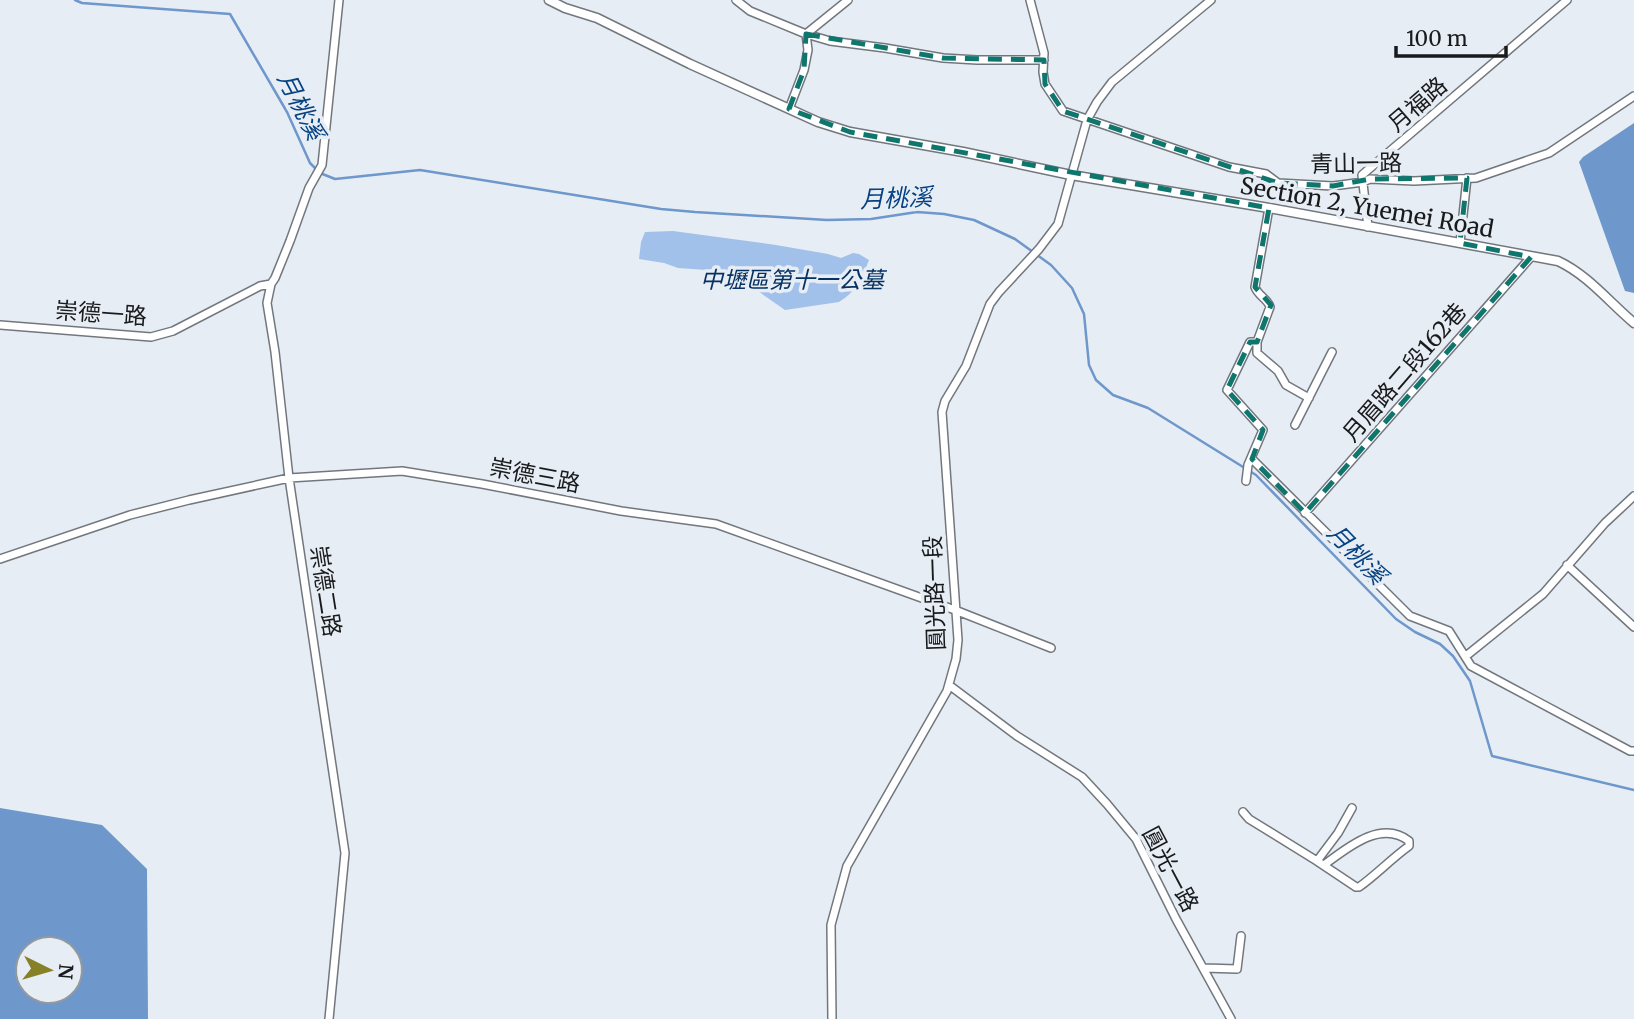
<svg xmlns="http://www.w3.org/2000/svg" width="1634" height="1019" viewBox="0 0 1634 1019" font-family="Merriweather,'Noto Sans TC',serif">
  <rect width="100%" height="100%" fill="#e7edf4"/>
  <path fill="#a1c1ea" d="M673 231 776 245 828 254 841 258 853 253 859 254 869 260C862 278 856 292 839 302L785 310 745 282 730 276 707 270 678 268 664 263 639 259 641 242 645 232Z"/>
  <path fill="#6e97cb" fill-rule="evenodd" d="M1634 123V293L1625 291 1579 162 1583 157Z
    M0 808 102 825 147 869 148 1019H0ZM70 949V991H28V949Z"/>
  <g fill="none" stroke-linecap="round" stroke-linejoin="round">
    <path stroke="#6e97cb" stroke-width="2.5" d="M75 0 82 3 230 14 287 112 310 163 320 173 335 179 420 170 661 209 695 212 827 220 871 219 917 212 944 214 974 220 1015 239 1051 265 1072 288 1084 314 1089 365 1096 380 1113 395 1148 408 1256 475 1396 619 1415 632 1440 644 1453 656 1470 681 1492 756 1634 790"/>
    <defs>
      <path id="minor" d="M736 0 750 11 806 34 830 41 885 48 943 58 977 60H1044
        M1030 0 1044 53 1043 72 1045 84 1063 111 1229 167 1266 174 1278 183 1333 186 1363 182 1370 179 1414 181 1476 178 1549 153 1634 96
        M789 109 804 70 808 50 806 34 848 0
        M1368 227 1362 175 1567 0
        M1460 243 1467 178
        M0 325 151 337 173 331 260 286 271 284
        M1257 342V353L1278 371 1286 385 1309 398
        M1295 425 1332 352
        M1252 459 1410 616 1449 631 1471 666 1630 751H1634
        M1246 481 1248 465 1263 430 1227 390 1250 342H1257L1270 307C1268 299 1258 296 1255 287L1269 208
        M1305 513 1531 257
        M0 559 130 515 189 500 289 478 402 471 482 484 621 511 716 524 955 610 1051 648
        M1567 565 1634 627
        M1466 656 1543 594 1605 523 1634 496
        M949 685 1017 736 1082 777 1107 804 1136 839 1176 919 1231 1019
        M1243 812 1249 819 1317 861 1356 887H1359C1376 875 1391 859 1409 846V841C1381 819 1347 848 1324 865
        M1317 861 1338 833 1352 808
        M1204 968 1237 969 1241 936
        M329 1019 345 853 289 478 275 352 267 303 271 284 275 278 290 241 309 188 322 165 339 0
        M832 1019 831 925 847 866 947 691 956 659 958 640 942 412 945 401 966 366 990 304 999 292 1039 249 1058 224 1087 120 1097 102 1112 82 1211 0"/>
      <path id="tertiary" d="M549 0 565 8 597 18 690 64 818 122 850 132 963 152 1071 175 1269 208 1558 261C1588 275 1609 302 1634 323"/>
    </defs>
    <use href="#minor" stroke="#72777e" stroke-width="10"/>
    <use href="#tertiary" stroke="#72777e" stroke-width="11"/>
    <use href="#minor" stroke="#fff" stroke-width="7"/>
    <use href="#tertiary" stroke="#fff" stroke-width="8"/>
  </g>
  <path fill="none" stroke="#0f766e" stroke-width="5" stroke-dasharray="14 9" stroke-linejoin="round" d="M806 34 943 58 1044 60 1045 84 1063 111 1278 183 1333 186 1370 179 1467 178 1460 243 1531 257 1305 513 1252 459 1263 430 1227 390 1250 342H1257L1271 305 1255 287 1269 208 850 132 789 109 804 70Z"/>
  <g text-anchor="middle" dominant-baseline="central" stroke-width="7" stroke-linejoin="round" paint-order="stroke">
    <g font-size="23" fill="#181a1c" stroke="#e7edf4">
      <text transform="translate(1417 104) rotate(-41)">月福路</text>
      <text transform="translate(1356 163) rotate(-1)">青山一路</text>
      <text transform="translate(1367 207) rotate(10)">Section 2, Yuemei Road</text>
      <text transform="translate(101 313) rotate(4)">崇德一路</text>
      <text transform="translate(1404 372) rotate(-49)">月眉路二段162巷</text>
      <text transform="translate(535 475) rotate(11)">崇德三路</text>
      <text transform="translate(326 591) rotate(81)">崇德二路</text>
      <text transform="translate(934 593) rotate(-92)">圓光路一段</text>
      <text transform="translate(1171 869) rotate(62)">圓光一路</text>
    </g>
    <g font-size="23" font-style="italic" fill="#063161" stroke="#e7edf4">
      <text x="792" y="279">中壢區第十一公墓</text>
    </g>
    <g font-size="24" font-style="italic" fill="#064180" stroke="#e7edf4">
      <text transform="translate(301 106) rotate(63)">月桃溪</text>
      <text transform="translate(896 198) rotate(-2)">月桃溪</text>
      <text transform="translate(1357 554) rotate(46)">月桃溪</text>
    </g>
  </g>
  <g transform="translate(49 970) rotate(95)"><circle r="33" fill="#e7edf4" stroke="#94999e" stroke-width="2"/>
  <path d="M0-5L12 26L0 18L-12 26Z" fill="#868027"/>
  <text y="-10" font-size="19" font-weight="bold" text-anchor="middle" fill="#181a1c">N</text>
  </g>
  <path d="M1396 46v10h110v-10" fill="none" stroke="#181a1c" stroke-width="3.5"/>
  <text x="1406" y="46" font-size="21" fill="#181a1c" stroke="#e7edf4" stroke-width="5" paint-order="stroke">100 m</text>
</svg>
